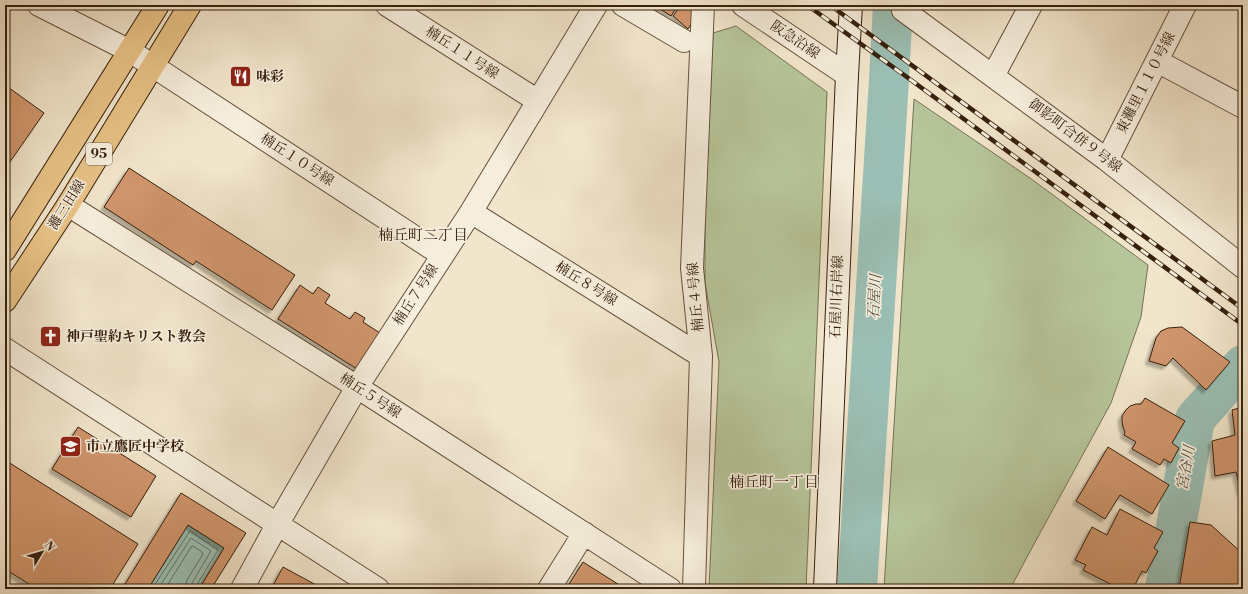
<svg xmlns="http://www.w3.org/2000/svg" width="1248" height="594" viewBox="0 0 1248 594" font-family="'Libre Bodoni','Noto Serif JP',serif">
  <defs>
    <filter id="shadow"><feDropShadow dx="-3.5" dy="3.5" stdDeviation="1" flood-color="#0004"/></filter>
  </defs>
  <rect width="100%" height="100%" fill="#f1e5cb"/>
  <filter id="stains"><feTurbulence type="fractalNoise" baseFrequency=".005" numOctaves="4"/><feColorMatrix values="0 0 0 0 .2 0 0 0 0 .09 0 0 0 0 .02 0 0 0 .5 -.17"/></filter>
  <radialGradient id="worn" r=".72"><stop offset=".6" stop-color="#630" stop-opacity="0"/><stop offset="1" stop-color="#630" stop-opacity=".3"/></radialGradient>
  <path fill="#b7c59a" stroke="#777254" d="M736 26 827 92 806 589H709L719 362 705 283V195L713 33Z
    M914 99 1030 178 1148 265 1141 317 1111 403 1033 546 1010 589H884Z"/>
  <path fill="#9bbfb4" stroke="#737f72" d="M188 525 224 548 199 589H148Z"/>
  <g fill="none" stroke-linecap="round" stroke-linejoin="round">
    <path stroke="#697061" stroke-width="1" d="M152 589 190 531 218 550 196 586V589
      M158 589 191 538 211 551 192 583 191 589
      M165 589 191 547 193 546 202 552 203 554 187 580 185 589"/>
    <path stroke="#9bbfb4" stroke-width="40" d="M857 589 889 80 893 5
      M1165 589 1195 419 1243 365"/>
  </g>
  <path fill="#d0956c" stroke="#37200e" filter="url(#shadow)" d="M654 5H678L671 16Z
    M681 5H696L697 15 688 29 673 16Z
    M5 85 44 113 5 169Z
    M129 168 295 275 272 310 196 261 193 265 104 207Z
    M300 285 313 294 318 287 330 295 325 303 350 319 355 312 365 318 363 322 380 333 357 369 278 319Z
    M1182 327 1230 362 1206 390 1173 358 1166 366 1149 361 1156 338 1161 331 1168 328Z
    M1145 398 1185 421 1172 443 1179 448 1171 463 1164 459 1160 465 1132 449 1136 442 1124 435 1125 432 1123 427 1122 421V416L1126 410 1130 406 1136 404H1141Z
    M1243 407V493H1241L1236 472 1215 476 1212 441 1235 435 1232 410Z
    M78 427 156 476 131 517 52 469Z
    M1108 447 1169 485 1152 514 1120 495 1105 519 1076 501Z
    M5 460 138 544 110 589H37L5 569Z
    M181 493 246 533 211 589H199L224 548 188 525 148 589H122Z
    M1120 509 1163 532 1154 548 1158 551 1146 573 1142 571 1133 589H1120L1083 570 1086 565 1075 560 1092 527 1107 535Z
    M1190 522 1211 525 1243 554V569L1240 589H1179Z
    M583 562 621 586 619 589H566Z
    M283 567 318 586 317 589H271Z
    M1044 585 1095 587V589H1044Z"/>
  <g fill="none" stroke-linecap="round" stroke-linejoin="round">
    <defs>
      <path id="street" d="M39 5 130 51 442 255
        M387 5 538 101
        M623 5 684 41
        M743 5 847 75
        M904 5 903 10 1107 160 1243 267
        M1157 61 1243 107
        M993 76 1031 5
        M1107 160 1185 5
        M68 205 357 387 670 589
        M471 212 701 356
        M5 349 378 589
        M242 589 277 525 357 387 471 212 596 5
        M549 589 584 533
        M694 589 701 356 692 268 703 5"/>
      <path id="secondary" d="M825 589 847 75 851 5"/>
      <path id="primary" d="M5 250 158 5
        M5 301 68 205 190 5"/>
    </defs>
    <use href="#street" stroke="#66513d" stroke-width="24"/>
    <use href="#secondary" stroke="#37200e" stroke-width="24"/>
    <use href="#primary" stroke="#37200e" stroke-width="24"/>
    <use href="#street" stroke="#f6eedd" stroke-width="22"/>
    <use href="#secondary" stroke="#f6eedd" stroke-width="22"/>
    <use href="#primary" stroke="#e8c286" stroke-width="22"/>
    <defs>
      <path id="rail" d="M807 5 911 80 1243 325
        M830 5 1243 309"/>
    </defs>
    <use href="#rail" stroke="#37200e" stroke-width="4.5"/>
    <use href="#rail" stroke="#f6eedd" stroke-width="3" stroke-dasharray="9" stroke-linecap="butt"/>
  </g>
  <defs>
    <symbol id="restaurant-square" viewBox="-11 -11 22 22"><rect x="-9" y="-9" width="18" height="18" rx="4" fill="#8f2418" stroke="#f6eedd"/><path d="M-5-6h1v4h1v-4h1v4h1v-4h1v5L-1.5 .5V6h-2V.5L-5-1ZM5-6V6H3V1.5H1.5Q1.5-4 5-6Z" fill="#fff"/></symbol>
    <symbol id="church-square" viewBox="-11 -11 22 22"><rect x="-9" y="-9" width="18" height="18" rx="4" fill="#8f2418" stroke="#f6eedd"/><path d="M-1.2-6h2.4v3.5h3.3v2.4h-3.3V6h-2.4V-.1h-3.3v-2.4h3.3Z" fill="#fff"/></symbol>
    <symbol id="school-square" viewBox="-11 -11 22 22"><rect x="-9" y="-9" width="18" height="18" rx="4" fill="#8f2418" stroke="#f6eedd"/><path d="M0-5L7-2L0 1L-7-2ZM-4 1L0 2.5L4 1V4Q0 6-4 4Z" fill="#fff"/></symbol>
  </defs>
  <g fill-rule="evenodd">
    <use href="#restaurant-square" x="228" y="64" width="25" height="25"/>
    <use href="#church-square" x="38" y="324" width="25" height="25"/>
    <use href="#school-square" x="58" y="434" width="25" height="25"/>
  </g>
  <g text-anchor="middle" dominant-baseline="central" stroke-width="3.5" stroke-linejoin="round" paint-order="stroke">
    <rect fill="#f6eedd" stroke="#705e4c" stroke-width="1" x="86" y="143" width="26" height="22" rx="3"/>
    <g font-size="13" font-weight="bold" fill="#37200e">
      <text x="99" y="154">95</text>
    </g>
    <g font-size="14" fill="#37200e" stroke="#f6eedd">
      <text transform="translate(795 40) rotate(34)">阪急沿線</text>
      <text transform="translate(462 53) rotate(33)">楠丘１１号線</text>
      <text transform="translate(1146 83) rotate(-63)">東灘里１１０号線</text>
      <text transform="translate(1075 136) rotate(37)">御影町合併９号線</text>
      <text transform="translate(297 160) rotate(33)">楠丘１０号線</text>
      <text transform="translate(67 205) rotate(-58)">灘三田線</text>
      <text transform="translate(586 284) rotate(32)">楠丘８号線</text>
      <text transform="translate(416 295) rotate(-57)">楠丘７号線</text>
      <text transform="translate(696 297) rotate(-95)">楠丘４号線</text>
      <text transform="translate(837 297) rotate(-88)">石屋川右岸線</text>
      <text transform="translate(370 396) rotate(33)">楠丘５号線</text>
    </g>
    <g font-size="14" font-weight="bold" fill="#37200e" stroke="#f6eedd" text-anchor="start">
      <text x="256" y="77">味彩</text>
      <text x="66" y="337">神戸聖約キリスト教会</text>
      <text x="86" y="447">市立鷹匠中学校</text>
    </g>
    <g font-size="15" fill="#37200e" stroke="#f6eedd">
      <text x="423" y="235">楠丘町二丁目</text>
      <text x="774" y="482">楠丘町一丁目</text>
    </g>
    <g font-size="15" font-style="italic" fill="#555040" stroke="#f6eedd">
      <text transform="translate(875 297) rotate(-87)">石屋川</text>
      <text transform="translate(1186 468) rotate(-80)">宮谷川</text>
    </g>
  </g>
  <rect width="1248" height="594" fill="none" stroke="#f1e5cb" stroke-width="20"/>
  <rect x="6" y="6" width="1236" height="582" fill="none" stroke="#37200e" stroke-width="2"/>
  <rect x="10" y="10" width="1228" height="574" fill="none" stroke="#37200e"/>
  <g transform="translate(42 552) rotate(52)" stroke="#f6eedd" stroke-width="3" paint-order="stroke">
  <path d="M0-3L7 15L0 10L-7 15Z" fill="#37200e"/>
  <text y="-6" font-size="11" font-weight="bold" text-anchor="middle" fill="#37200e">N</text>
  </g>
  <rect width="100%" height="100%" filter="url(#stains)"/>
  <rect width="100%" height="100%" fill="url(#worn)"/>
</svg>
